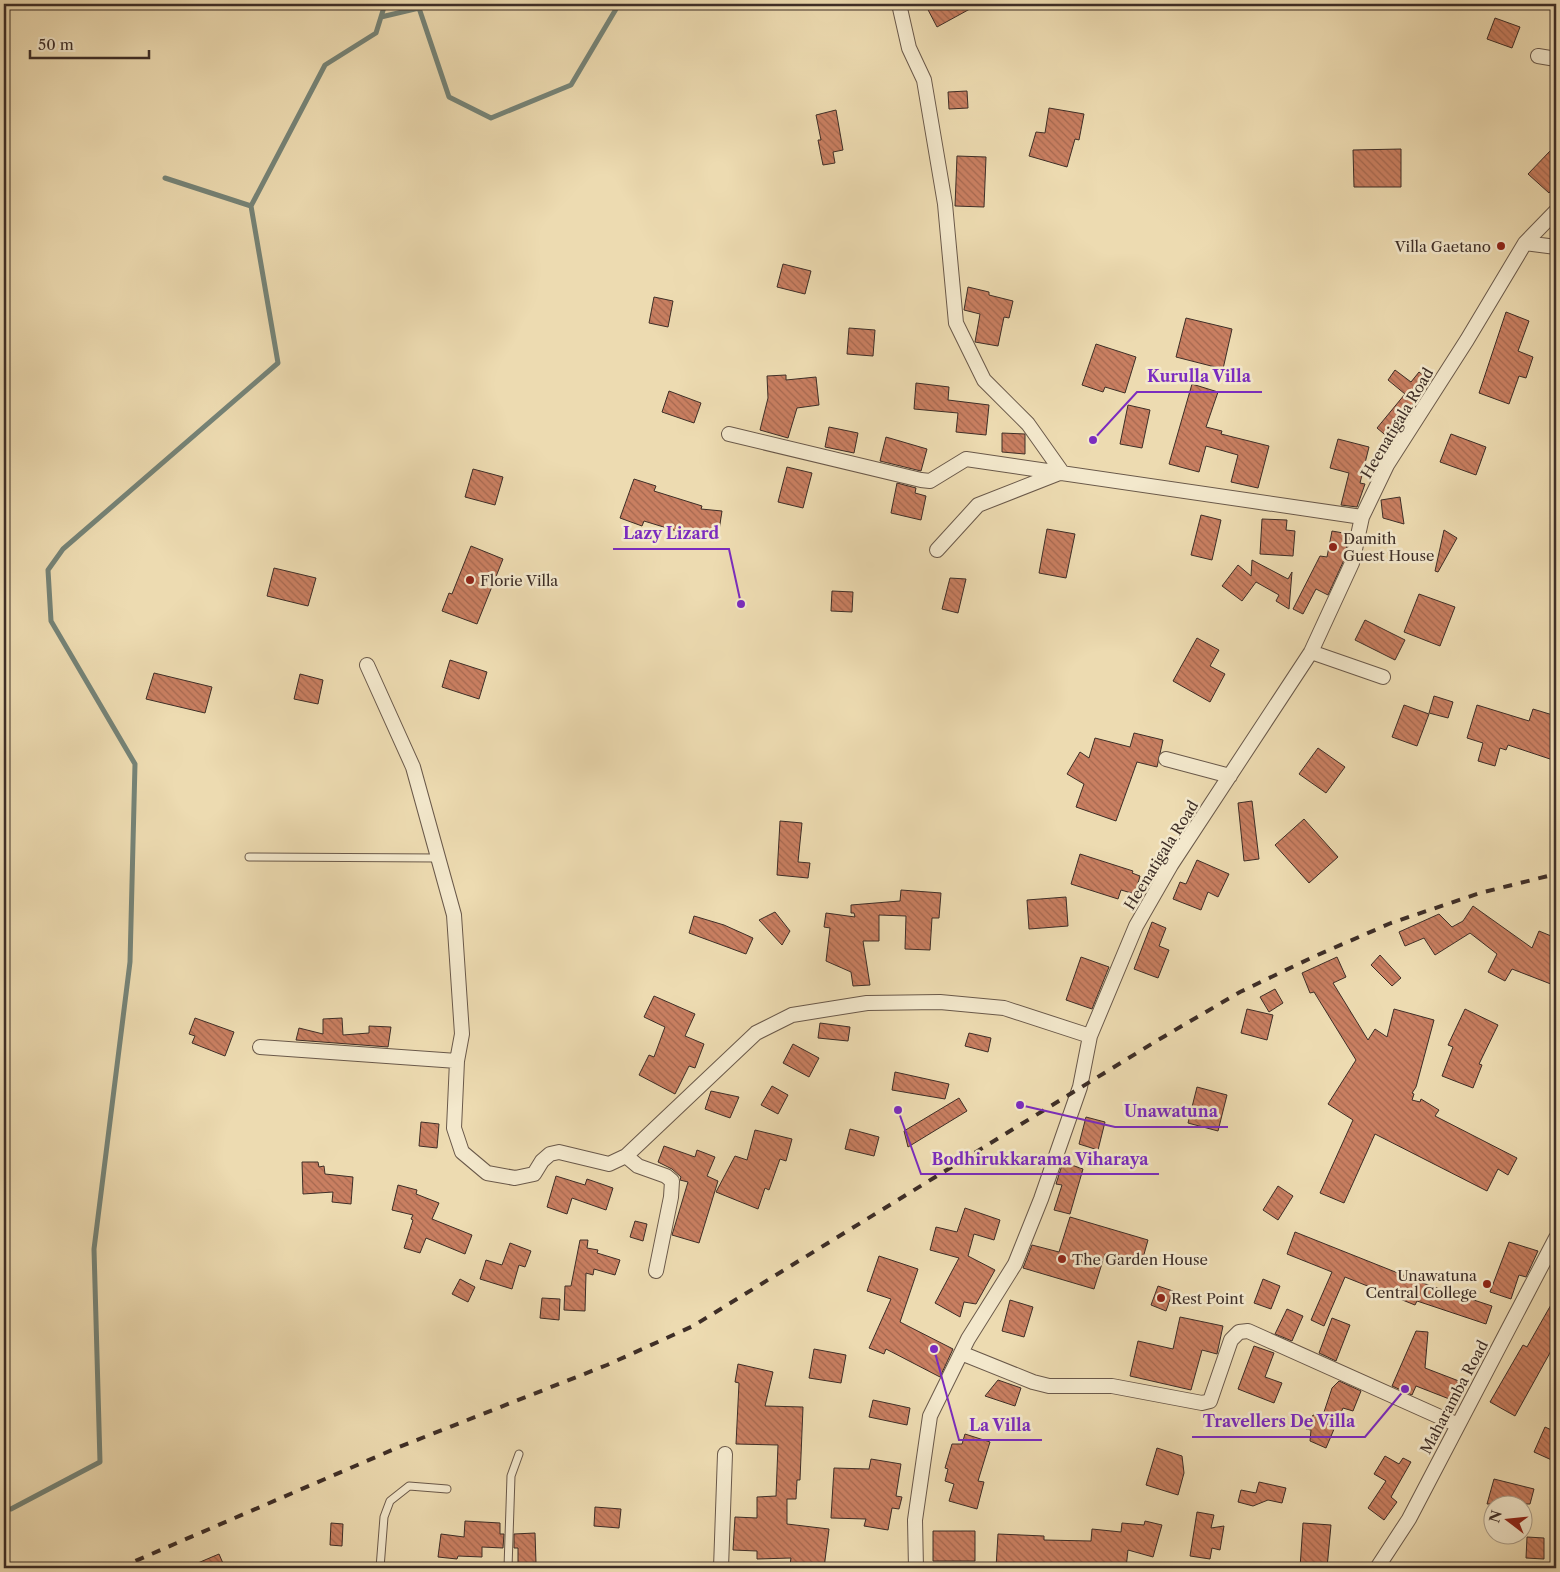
<svg xmlns="http://www.w3.org/2000/svg" width="1560" height="1572" viewBox="0 0 1560 1572" font-family="'Libre Caslon Text',serif">
  <defs>
    <pattern id="building-back-hatch" width="6" height="6" patternUnits="userSpaceOnUse" patternTransform="scale(1.25)"><rect width="6" height="6" fill="#c97f61"/><path d="M-1 5l2 2M0 0l6 6M5-1l2 2" fill="none" stroke="#a56850"/></pattern>
  </defs>
  <rect width="100%" height="100%" fill="#eddbb1"/>
  <filter id="stains"><feTurbulence type="fractalNoise" baseFrequency=".004" numOctaves="4"/><feColorMatrix values="0 0 0 0 .2 0 0 0 0 .09 0 0 0 0 .02 0 0 0 .5 -.17"/></filter>
  <radialGradient id="worn" r=".72"><stop offset=".6" stop-color="#630" stop-opacity="0"/><stop offset="1" stop-color="#630" stop-opacity=".3"/></radialGradient>
  <g fill="none" stroke-linecap="round" stroke-linejoin="round">
    <path stroke="#758377" stroke-width="5" d="M419 8 437 4
      M381 17 419 8 449 97 491 118 571 85 619 4
      M165 178 251 206
      M4 1509H11L100 1462 94 1249 130 962 135 764 51 621 48 570 63 549 278 363 251 206 325 65 376 33 385 4"/>
  </g>
  <path fill="url(#building-back-hatch)" stroke="#3e2e27" d="M925 4H979L937 27Z
    M1495 18 1520 27 1512 48 1487 39Z
    M967 91 968 108 949 109 948 92Z
    M1049 108 1084 114 1079 140 1075 139 1067 167 1029 156 1036 132 1045 133Z
    M836 110 843 150 833 152 835 163 823 165 818 140H821L816 115Z
    M1401 149V187H1354L1353 150Z
    M1550 151 1556 157V185L1549 193 1528 174Z
    M957 156 986 157 984 207 955 206Z
    M783 264 811 271 805 294 777 287Z
    M968 287 989 292V295L1013 301 1009 318 1004 317 998 346 975 342 980 314 964 310Z
    M654 297 673 301 668 327 649 323Z
    M1506 312 1529 321 1518 351 1533 357 1526 378 1519 376 1509 404 1479 393Z
    M1186 318 1232 329 1223 369 1176 357Z
    M849 328 875 330 873 356 847 354Z
    M1096 344 1136 357 1125 393 1105 387 1103 392 1082 385Z
    M1395 370 1411 382 1419 372 1430 381 1402 419 1405 421 1390 439 1377 428 1405 394 1388 380Z
    M786 375V380L816 377 819 405 797 408 788 438 760 430 768 398 767 376Z
    M916 383 949 387 948 400 989 405 986 435 956 432 958 413 914 409Z
    M1192 384 1218 392 1206 427 1222 431 1221 434 1269 446 1258 488 1231 482 1238 455 1206 446 1199 472 1169 464Z
    M669 391 701 403 694 423 662 412Z
    M1128 405 1150 410 1142 448 1120 444Z
    M829 427 858 433 854 453 825 447Z
    M1002 433 1025 434V454L1002 452Z
    M1451 434 1486 447 1476 475 1440 462Z
    M886 437 927 449 921 471 880 461Z
    M1338 439 1369 447 1360 483 1365 484 1357 507 1341 505 1349 473 1330 468Z
    M787 467 812 473 803 508 778 502Z
    M473 469 503 477 495 505 465 497Z
    M634 479 656 486 654 491 702 506 701 509 722 511 718 537 693 536 644 521 642 526 620 518Z
    M897 483 916 488 915 493 926 496 921 520 891 513Z
    M1400 497 1404 524 1383 518 1381 500Z
    M1201 515 1221 520 1212 560 1191 555Z
    M1262 519 1287 520 1286 530 1295 531 1293 556 1260 554Z
    M1047 529 1075 534 1066 578 1039 573Z
    M1444 530 1457 538 1438 572 1435 571Z
    M1332 531 1349 534 1344 560 1328 595 1316 589 1303 614 1293 609 1320 556 1327 557Z
    M471 546 503 559 477 624 442 611 449 593 452 594Z
    M1252 560 1288 579 1292 572 1289 609 1276 601 1279 595 1256 582 1242 601 1222 586 1238 565 1251 576Z
    M274 568 316 578 308 606 267 596Z
    M950 578 966 579 958 613 942 609Z
    M832 591 853 592 852 612 831 611Z
    M1419 594 1455 607 1440 646 1404 632Z
    M1365 620 1405 640 1395 660 1355 640Z
    M1197 638 1219 650 1210 666 1225 674 1210 702 1173 681Z
    M450 660 487 672 479 699 442 687Z
    M154 673 212 687 205 713 146 699Z
    M300 674 323 680 318 704 294 699Z
    M1434 696 1453 702 1448 718 1429 713Z
    M1404 705 1429 714 1417 746 1392 737Z
    M1477 705 1529 721 1533 709 1556 716V761L1508 745 1506 750 1500 748 1495 766 1478 761 1483 743 1467 738Z
    M1134 733 1163 740 1157 767 1137 762 1116 821 1076 807 1084 784 1067 774 1080 752 1089 758 1095 738 1130 747Z
    M1318 748 1345 767 1326 793 1299 774Z
    M1252 801 1259 859 1244 861 1238 803Z
    M1304 819 1338 857 1309 883 1275 845Z
    M780 821 802 823 798 862 810 863 808 878 777 875Z
    M1080 854 1133 871 1132 873 1140 876 1135 894 1121 890 1118 899 1071 884Z
    M1197 860 1229 874 1218 897 1208 892 1201 910 1173 899 1180 882 1186 884Z
    M901 890 941 893 939 918H932L930 950 905 949 906 916 879 915V941H863L870 985 853 986 851 972 826 961 830 928 824 927 826 913 855 917 854 913H851V905L900 901Z
    M1066 897 1068 926 1029 929 1027 900Z
    M1473 906 1532 948 1539 931 1556 938V986L1512 969 1505 981 1488 972 1497 954 1470 933 1435 955 1424 938 1405 946 1399 932 1439 914 1452 927 1463 921Z
    M775 912 790 931 782 945 759 920Z
    M694 916 724 925 753 938 746 954 689 933Z
    M1152 922 1166 928 1159 946 1169 950 1158 978 1134 969Z
    M1380 955 1401 978 1392 986 1371 965Z
    M1081 957 1109 967 1092 1009 1066 1000Z
    M1337 957 1346 977 1333 983 1368 1040 1375 1029 1387 1037 1394 1009 1434 1020 1416 1087 1412 1093 1414 1094 1412 1100 1420 1102 1421 1099 1439 1110 1435 1116 1517 1158 1508 1175 1498 1169 1487 1191 1375 1134 1344 1203 1320 1193 1353 1120 1328 1104 1356 1060 1314 992 1310 993 1302 973Z
    M1275 989 1283 1003 1269 1012 1260 997Z
    M654 996 695 1014 685 1036 704 1044 695 1068 689 1066 675 1094 639 1075 649 1055 654 1057 665 1027 644 1017Z
    M1247 1009 1273 1015 1267 1040 1241 1033Z
    M1465 1009 1498 1025 1479 1064 1482 1065 1473 1088 1442 1076 1453 1047 1448 1045Z
    M195 1018 234 1032 225 1056 192 1043 195 1036 189 1034Z
    M342 1018 343 1035 369 1033V1026L391 1027 388 1047 296 1040 299 1028 323 1034V1019Z
    M820 1023 850 1027 848 1041 818 1038Z
    M969 1033 991 1038 988 1052 965 1046Z
    M793 1044 819 1058 809 1077 783 1063Z
    M895 1072 949 1084 945 1099 892 1090Z
    M772 1086 788 1095 778 1114 761 1105Z
    M1197 1087 1227 1095 1218 1131 1188 1123Z
    M711 1091 739 1097 730 1118 705 1109Z
    M959 1098 967 1111 908 1147 904 1131Z
    M1086 1117 1105 1122 1098 1150 1079 1144Z
    M421 1122 439 1124 437 1148 419 1146Z
    M850 1129 879 1137 874 1156 845 1149Z
    M755 1130 792 1139 786 1161 780 1159 769 1190 765 1188 758 1209 716 1192 735 1156 747 1160Z
    M664 1146 695 1157 697 1150 715 1157 707 1176 718 1181 699 1243 672 1235 688 1182 680 1180 681 1177 672 1169 658 1162Z
    M302 1162H318L319 1167 324 1166 325 1174 353 1177 351 1204 332 1202 333 1192 303 1194Z
    M1063 1162 1083 1169 1070 1214 1054 1210 1062 1185 1056 1184Z
    M556 1176 585 1185 587 1179 613 1188 606 1210 572 1198 567 1214 547 1207Z
    M398 1185 417 1190 416 1194 439 1203 432 1219 472 1235 465 1254 426 1238 420 1253 404 1248 413 1220 411 1219 413 1215 392 1210Z
    M1278 1186 1293 1196 1278 1220 1263 1210Z
    M965 1208 1000 1220 994 1240 974 1234 968 1256 995 1270 976 1304 964 1302 960 1317 935 1303 959 1258 930 1250 936 1227 957 1232Z
    M1070 1217 1148 1240 1141 1265 1105 1254 1094 1289 1023 1268 1032 1245 1059 1252Z
    M635 1221 647 1224 643 1241 630 1237Z
    M1295 1232 1428 1285 1492 1306 1486 1324 1417 1301 1415 1305 1345 1277 1324 1326 1311 1320 1332 1272 1287 1254Z
    M580 1240H588L587 1248 598 1250 597 1253 620 1260 615 1275 594 1269 593 1275 586 1273 585 1311 564 1310 565 1286H571Z
    M1509 1242 1538 1251 1526 1277 1519 1275 1511 1299 1490 1292Z
    M510 1243 531 1251 525 1267 519 1265 512 1289 480 1279 486 1260 502 1265Z
    M879 1256 918 1269 900 1322 953 1349 940 1377 886 1349 884 1354 869 1348 891 1299 867 1291Z
    M460 1279 475 1287 468 1302 452 1294Z
    M1263 1279 1280 1286 1271 1309 1254 1303Z
    M1158 1286 1173 1291 1166 1311 1151 1305Z
    M1556 1296V1342L1515 1416 1490 1402 1523 1345 1527 1347Z
    M542 1298 560 1299 559 1320 540 1318Z
    M1010 1300 1033 1307 1024 1337 1002 1331Z
    M1287 1309 1303 1316 1292 1341 1275 1334Z
    M1180 1317 1223 1326 1217 1354 1202 1350 1191 1390 1130 1376 1138 1341 1173 1349Z
    M1332 1318 1350 1325 1336 1361 1319 1353Z
    M1416 1331 1428 1332 1425 1368 1464 1383 1457 1402 1416 1386 1412 1395 1392 1386Z
    M1254 1346 1274 1353 1265 1377 1282 1383 1274 1403 1238 1389Z
    M814 1349 846 1355 841 1383 809 1378Z
    M738 1364 773 1372 765 1406 803 1407 800 1480H797L796 1499H787V1524L829 1529 824 1568 790 1565 791 1558 757 1559V1551L733 1550 735 1517 757 1518V1497L776 1496 778 1445 736 1444 739 1383 735 1382Z
    M998 1380 1021 1388 1015 1406 985 1396Z
    M1339 1381 1361 1391 1353 1411 1343 1408 1326 1448 1310 1441 1311 1430 1306 1429 1313 1415 1322 1418 1332 1388Z
    M873 1400 910 1408 907 1425 869 1417Z
    M1545 1427 1556 1432V1462L1534 1452Z
    M965 1434 990 1442 978 1481 984 1482 977 1509 949 1501 954 1484 945 1481 948 1469 945 1468 952 1444H962Z
    M1157 1448 1182 1456 1184 1473 1178 1495 1146 1485Z
    M1385 1456 1399 1464 1403 1458 1411 1462 1391 1497 1397 1502 1384 1520 1368 1508 1386 1481 1374 1474Z
    M871 1459 901 1464 896 1496 902 1497 899 1509 892 1508 888 1530 864 1526 866 1519 831 1518 834 1468 869 1469Z
    M1494 1479 1534 1489 1530 1504H1487Z
    M1259 1482 1286 1488 1282 1503 1268 1500 1253 1506 1238 1502 1241 1490 1256 1493Z
    M595 1507 621 1509 619 1528 594 1526Z
    M1197 1512 1214 1515 1211 1528 1224 1526 1220 1550 1212 1548 1210 1559 1190 1556Z
    M465 1521 500 1523V1534H504L503 1548 482 1547V1557L458 1556 457 1559 438 1557 441 1534 464 1537Z
    M1145 1521 1162 1525 1153 1557 1128 1550 1126 1568 1068 1564V1568H996L998 1534 1044 1536V1540L1091 1541 1092 1529 1121 1532 1122 1523 1144 1525Z
    M331 1523 343 1524 342 1546 330 1545Z
    M1303 1523 1331 1525 1327 1568H1300Z
    M933 1531H975V1561H933Z
    M535 1533 536 1563 518 1564V1548H514V1534Z
    M1527 1537 1544 1538V1559L1526 1558Z
    M219 1554 225 1568H186Z"/>
  <g fill="none" stroke-linecap="round" stroke-linejoin="round">
    <defs>
      <path id="service" d="M249 857 438 858
        M380 1568 384 1517 390 1501 409 1486 447 1489
        M508 1568 511 1476 519 1454"/>
      <path id="minor" d="M899 4 909 48 924 80 945 204 956 323 984 380 1028 424 1062 472 978 505 937 550
        M1538 56 1556 59
        M1525 243 1556 247
        M729 434 921 480 930 481 966 459 1362 517
        M1311 652 1383 677
        M367 665 413 767 454 915 462 1034 457 1061 454 1128 462 1152 487 1173 515 1178 534 1174 542 1161 550 1154 559 1152 609 1164 626 1156 756 1033 792 1015 867 1003 940 1002 1004 1008 1090 1036
        M1166 759 1230 776
        M260 1047 457 1061
        M626 1156 638 1166 666 1176 672 1181 671 1197 656 1271
        M961 1353 1033 1382 1049 1386H1112L1202 1403 1210 1401 1231 1340 1239 1332 1248 1331 1458 1425
        M721 1568 725 1454
        M916 1568 915 1520 930 1416 968 1339 1015 1264 1041 1199 1080 1087 1090 1036 1136 926 1171 865 1311 652 1352 563 1362 517 1387 465 1467 340 1525 243 1556 211
        M1377 1568 1409 1519 1556 1238"/>
    </defs>
    <use href="#service" stroke="#6a594a" stroke-width="9"/>
    <use href="#minor" stroke="#6a594a" stroke-width="16"/>
    <use href="#service" stroke="#f3e8cc" stroke-width="7"/>
    <use href="#minor" stroke="#f3e8cc" stroke-width="14"/>
    <path stroke="#3e2e27" stroke-width="4" stroke-dasharray="9 9" stroke-linecap="butt" d="M119 1568 399 1447 607 1365 693 1326 1158 1040 1240 992 1313 957 1391 923 1480 893 1556 874"/>
  </g>
  <g fill="#8f2418" stroke="#f3e8cc" stroke-width="2">
    <circle cx="1501" cy="246" r="5"/>
    <circle cx="1333" cy="547" r="5"/>
    <circle cx="470" cy="580" r="5"/>
    <circle cx="1062" cy="1259" r="5"/>
    <circle cx="1487" cy="1284" r="5"/>
    <circle cx="1161" cy="1298" r="5"/>
  </g>
  <g text-anchor="middle" dominant-baseline="central" stroke-width="5" stroke-linejoin="round" paint-order="stroke">
    <g font-size="15" fill="#3e2e27" stroke="#f3e8cc" text-anchor="start">
      <text x="1491" y="246" text-anchor="end">Villa Gaetano</text>
      <text x="1343" y="538">Damith<tspan x="1343" dy="17">Guest House</tspan></text>
      <text x="480" y="580">Florie Villa</text>
      <text x="1072" y="1259">The Garden House</text>
      <text x="1477" y="1275" text-anchor="end">Unawatuna<tspan x="1477" dy="17">Central College</tspan></text>
      <text x="1171" y="1298">Rest Point</text>
    </g>
    <g font-size="15" fill="#3e2e27" stroke="#f3e8cc">
      <text transform="translate(1397 423) rotate(-59)">Heenatigala Road</text>
      <text transform="translate(1161 855) rotate(-58)">Heenatigala Road</text>
      <text transform="translate(1454 1397) rotate(-62)">Maharamba Road</text>
    </g>
  </g>
  <path fill="none" stroke="#7b2cbf" stroke-width="2" d="M1093 440L1137 392H1262M741 604L729 549H613M1020 1105L1115 1127H1228M898 1110L921 1174H1159M1405 1389L1365 1437H1192M934 1349L959 1440H1042"/>
  <g fill="#7b2cbf" stroke="#f3e8cc" stroke-width="2">
    <circle cx="1093" cy="440" r="5"/>
    <circle cx="741" cy="604" r="5"/>
    <circle cx="1020" cy="1105" r="5"/>
    <circle cx="898" cy="1110" r="5"/>
    <circle cx="1405" cy="1389" r="5"/>
    <circle cx="934" cy="1349" r="5"/>
  </g>
  <g font-size="16" text-anchor="middle" font-weight="bold" fill="#7b2cbf" stroke="#f3e8cc" stroke-width="5" stroke-linejoin="round" paint-order="stroke">
    <text x="1199" y="382">Kurulla Villa</text>
    <text x="671" y="539">Lazy Lizard</text>
    <text x="1171" y="1117">Unawatuna</text>
    <text x="1040" y="1165">Bodhirukkarama Viharaya</text>
    <text x="1279" y="1427">Travellers De Villa</text>
    <text x="1000" y="1431">La Villa</text>
  </g>
  <rect width="1560" height="1572" fill="none" stroke="#eddbb1" stroke-width="20"/>
  <rect x="5" y="5" width="1550" height="1562" fill="none" stroke="#3e2e27" stroke-width="2.5"/>
  <rect x="10" y="10" width="1540" height="1552" fill="none" stroke="#3e2e27"/>
  <g transform="translate(1508 1520) rotate(286)"><circle r="24" fill="#f3e8cc" stroke="#ab9e8a"/>
  <path d="M0-4L9 19L0 12L-9 19Z" fill="#8f2418"/>
  <text y="-8" font-size="14" font-weight="bold" text-anchor="middle" fill="#3e2e27">N</text>
  </g>
  <path d="M30 50v8h119v-8" fill="none" stroke="#3e2e27" stroke-width="2.5"/>
  <text x="38" y="50" font-size="15" fill="#3e2e27" stroke="#f3e8cc" stroke-width="4" paint-order="stroke">50 m</text>
  <rect width="100%" height="100%" filter="url(#stains)"/>
  <rect width="100%" height="100%" fill="url(#worn)"/>
</svg>
